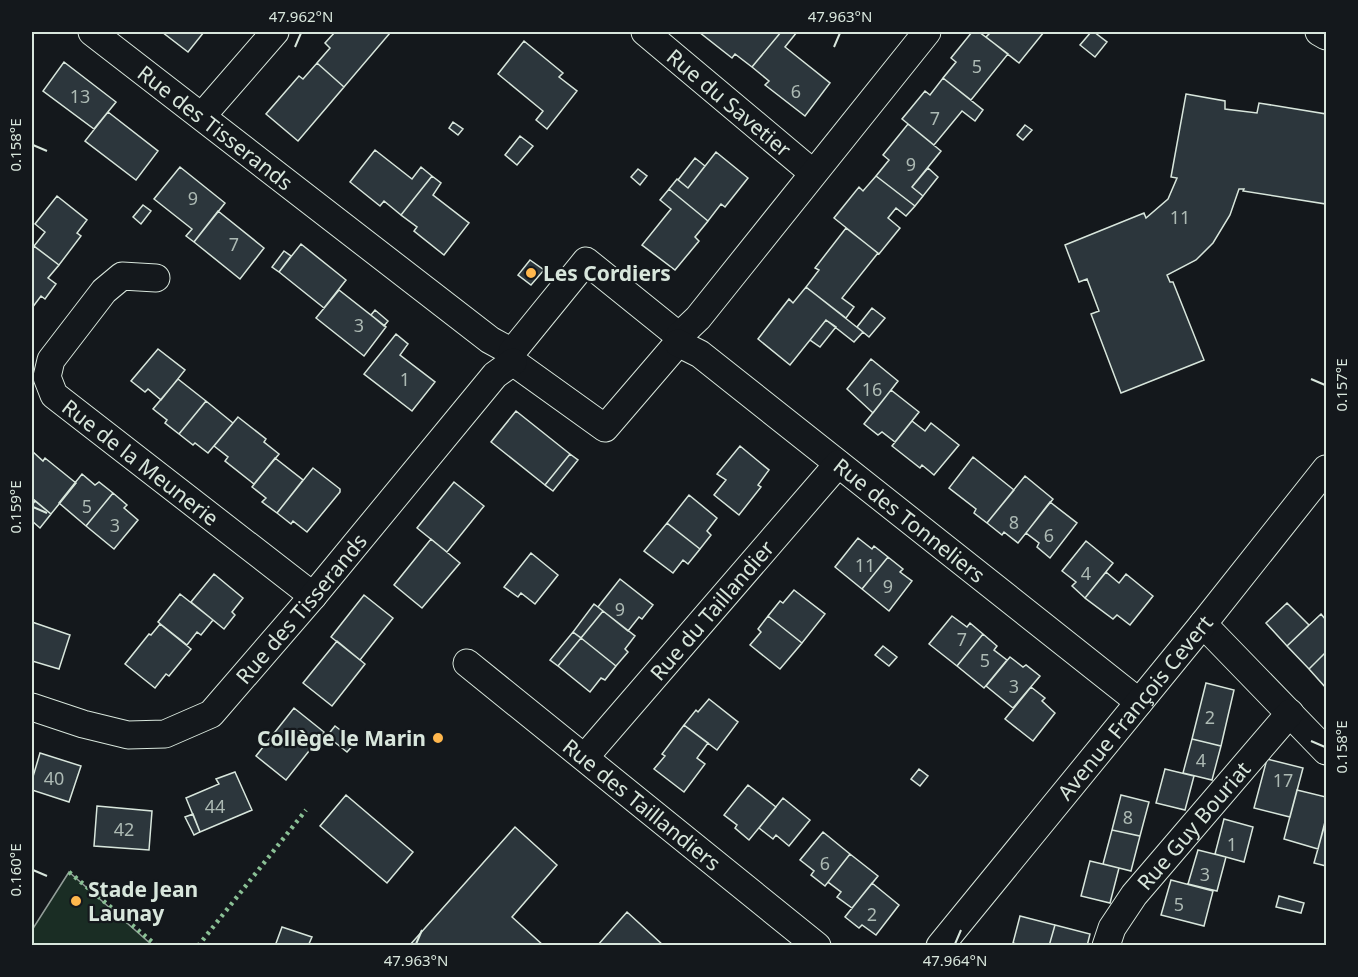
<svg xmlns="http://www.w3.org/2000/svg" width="1358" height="977" viewBox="0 0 1358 977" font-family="'Noto Sans',sans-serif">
  <rect width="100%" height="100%" fill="#14181c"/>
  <path fill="#1a2d24" stroke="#939e99" stroke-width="1.5" d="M69 872 152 945H32V930Z"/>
  <path fill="#2c363c" stroke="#d8e6dc" stroke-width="1.5" d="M162 32H204L188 52Z
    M335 32 390 33 344 87 317 63 330 48 325 43Z
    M699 32H781L752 67 735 54 732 58Z
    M781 32H797L785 47 830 83 805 116 765 85 769 81 752 67Z
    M972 32H979L1008 54 971 100 943 78 956 62 951 58Z
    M991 32H1044L1019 63 986 37Z
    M1091 32H1094L1107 42 1095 57 1080 45Z
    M524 41 563 73 559 77 577 91 547 129 536 120 543 111 498 74Z
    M64 62 116 102 94 129 43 91Z
    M317 63 344 87 298 141 266 114 299 76 303 79Z
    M943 78 983 110 975 121 962 111 934 145 902 119 925 91 930 95Z
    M1186 94 1225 101V109L1257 113 1259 103 1326 114V204L1243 191 1244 189H1239L1230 215 1213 243 1196 260 1167 275 1170 282H1173L1204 360 1121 393 1091 314 1099 311 1087 279 1079 282 1065 245 1144 213 1146 218 1168 199 1177 178 1171 177Z
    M108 112 158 151 136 180 85 141Z
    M453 122 463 129 458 135 449 128Z
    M908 124 941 151 912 187 923 196 915 206 876 176 889 160 883 155Z
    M1025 125 1032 130 1023 140 1017 135Z
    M520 136 533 146 517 165 505 155Z
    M375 150 412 179 421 167 432 176 401 215 384 201 380 206 350 182Z
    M716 152 748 178 725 207 721 204 708 221 669 189 677 179 688 188Z
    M695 158 705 166 688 188 678 180Z
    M180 167 225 203 194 242 186 236 192 229 154 199Z
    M928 168 938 177 923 196 912 187Z
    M638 169 647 176 640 185 631 177Z
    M432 176 441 183 433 195 469 223 444 255 414 231 417 227 401 215Z
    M876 176 915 206 906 216 896 208 888 218 900 228 879 254 834 218 859 187 863 191Z
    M669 189 708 221 695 237 699 241 675 270 642 245 671 209 660 200Z
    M57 196 87 220 77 233 81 236 59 265 34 246 45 232 35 224Z
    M143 205 151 211 141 224 133 217Z
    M218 211 264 248 240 279 194 242Z
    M846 228 878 253 842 298 854 307 846 318 806 287 819 270 815 268Z
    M301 244 346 280 324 308 279 272Z
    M34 246 59 265 48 278 56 284 45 299 41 296 32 308V249Z
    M284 251 291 256 279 272 272 267Z
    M530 260 544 270 531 285 518 275Z
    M806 287 863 332 854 342 826 320 790 365 758 339 789 299 793 303Z
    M339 290 386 327 364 356 316 318Z
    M872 308 885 318 869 337 857 327Z
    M375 310 388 321 384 326 371 315Z
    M826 320 836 327 820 347 810 340Z
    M396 334 408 344 400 355 435 382 412 411 364 374Z
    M158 349 185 370 161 400 148 389 145 392 131 381Z
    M871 359 898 381 873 413 847 389Z
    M178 379 206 401 179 434 165 423 167 420 153 409Z
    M891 390 919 412 895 442 882 432 878 435 864 424Z
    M206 401 233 423 208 453 195 443 193 445 179 434Z
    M516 411 570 454 545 485 491 442Z
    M238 417 266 439 264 442 279 454 254 484 225 461 228 457 214 446Z
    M912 421 925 431 931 423 959 445 934 475 922 465 920 468 892 446Z
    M740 446 769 470 758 485 761 487 739 515 714 495 726 480 717 474Z
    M32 451 43 461 45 458 76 483 51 514 32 498Z
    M570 454 578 460 553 491 545 485Z
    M973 457 1014 490 987 523 974 513 976 509 949 488Z
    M275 458 303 480 277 513 262 502 266 498 252 487Z
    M313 468 340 489V492L307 532 293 521 291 524 277 513Z
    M82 474 95 485 99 482 113 493 86 526 59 503Z
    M1025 476 1053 499 1018 543 1004 532 1002 535 987 523Z
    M454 482 484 506 447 552 417 528Z
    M113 493 127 505 124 508 138 520 114 549 86 526Z
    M689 495 717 518 707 531 711 535 700 549 667 523Z
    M35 501 51 514 40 528 32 521V505Z
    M1050 502 1077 523 1050 558 1037 547 1039 543 1026 533Z
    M667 523 700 549 688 564 683 560 673 573 644 551Z
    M858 538 872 549 874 546 888 557 862 589 835 567Z
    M431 539 460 563 422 608 394 585Z
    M1086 541 1113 563 1085 598 1072 586 1076 582 1062 571Z
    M531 553 558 575 535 604 521 593 518 597 504 587Z
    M888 557 903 569 900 572 912 581 889 611 862 589Z
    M1106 572 1119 583 1126 574 1153 596 1130 625 1117 615 1113 619 1085 598Z
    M214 574 243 598 232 612 235 615 224 629 191 602Z
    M620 579 653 605 642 619 639 617 628 631 598 607Z
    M794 590 825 614 802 643 768 616 780 601 783 603Z
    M180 594 213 620 201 635 197 632 187 645 158 622Z
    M364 595 393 618 360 660 331 637Z
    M1287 603 1309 625 1287 646 1266 623Z
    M594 604 603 611 581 638 573 632Z
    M603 611 635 636 625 649 628 652 616 666 581 638Z
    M1321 614 1326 620V652L1309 669 1287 646Z
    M768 616 802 643 780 669 750 645 761 632 758 629Z
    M952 616 967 627 970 623 983 634 957 666 929 644Z
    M32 622 70 635 59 669 32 661Z
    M160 624 191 649 169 676 166 674 155 688 125 664 149 634 151 635Z
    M573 632 581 638 558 666 550 660Z
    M983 634 997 646 994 650 1007 660 984 688 957 666Z
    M581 638 616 666 605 680 601 678 590 692 558 666Z
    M337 641 365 664 332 706 303 683Z
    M883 646 897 657 889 666 875 655Z
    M1326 652V688L1309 669Z
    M1010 657 1023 667 1026 665 1040 676 1013 708 986 686Z
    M1206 683 1234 690 1221 746 1192 739Z
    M1031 687 1045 698 1042 701 1055 713 1033 741 1005 719Z
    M709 699 738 722 717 750 684 725 696 710 698 712Z
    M294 708 324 732 286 780 256 756Z
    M684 725 708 743 697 758 705 764 684 792 654 769 665 756 662 754Z
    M335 726 356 742 347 752 327 736Z
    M1192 739 1221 746 1212 780 1183 773Z
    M40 753 81 766 69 802 32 790V780Z
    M1267 759 1303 768 1290 817 1254 808Z
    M919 769 928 776 920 786 911 779Z
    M1165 769 1194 776 1185 810 1156 803Z
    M235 772 252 810 200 832 186 798 219 784 216 779Z
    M748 785 776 807 749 840 735 828 737 825 724 815Z
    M1297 790 1326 797V818L1318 849 1284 839Z
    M346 795 413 852 387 883 320 826Z
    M1121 795 1149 802 1140 836 1112 830Z
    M783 798 810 820 789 846 776 835 773 839 759 828Z
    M97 806 152 811 149 850 94 846Z
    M193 814 200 832 194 835 185 817Z
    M1224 819 1253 827 1244 862 1215 854Z
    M1326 820V866L1314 863Z
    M515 827 557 865 512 917 544 946H409Z
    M1112 830 1140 836 1131 871 1103 864Z
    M823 832 850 854 825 886 811 875 814 871 800 860Z
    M1198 850 1226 857 1217 891 1188 884Z
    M850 854 878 876 852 908 837 897 841 892 828 882Z
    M1090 861 1119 868 1110 903 1081 896Z
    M1171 880 1213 891 1204 926 1161 915Z
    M872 883 899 905 876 935 862 925 859 928 845 917Z
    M1279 896 1304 903 1301 913 1276 907Z
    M627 912 664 946H597Z
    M1020 916 1055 925 1049 946H1023L1013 943Z
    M1055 925 1090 934 1087 946H1049Z
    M282 927 312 937 308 946H275Z"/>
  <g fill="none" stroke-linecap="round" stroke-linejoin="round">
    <defs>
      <g id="street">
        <path id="s1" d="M92 32 490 340 512 352"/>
        <path id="s2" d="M645 32 813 173"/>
        <path d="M1319 32 1326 36"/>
        <path d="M202 116 275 32"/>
        <path d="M586 261 679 336 678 343 605 428 513 362 512 352Z"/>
        <path id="s3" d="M156 278 122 276 104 291 51 360 47 377 54 395 313 596"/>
        <path d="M679 336 698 318 927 32"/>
        <path id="s4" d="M678 343 700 354 1139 702"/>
        <path d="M1203 624 1326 751"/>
        <path id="s5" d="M467 663 817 946"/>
        <path id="s6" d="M32 707 83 724 128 735 165 734 211 714 313 596 495 375 513 362"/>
        <path id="s7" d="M585 757 838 464"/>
        <path id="s8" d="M940 946 1203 624 1326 469"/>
        <path id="s9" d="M1106 946 1112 928 1134 895 1290 713"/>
      </g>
    </defs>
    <use href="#street" stroke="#d8e6dc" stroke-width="29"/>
    <use href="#street" stroke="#14181c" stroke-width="27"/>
    <path stroke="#8ac095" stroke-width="4.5" stroke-dasharray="3 4.5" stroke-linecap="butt" d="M69 872 157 946
      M198 946 306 810"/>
  </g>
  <path fill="none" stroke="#d8e6dc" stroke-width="2" d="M295 47 301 33M834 47 840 33M33 145 47 151M1311 379 1325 385M33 507 47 513M1311 741 1325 747M33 870 47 876M416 944 422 930M955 944 961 930"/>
  <g fill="#ffb74d" stroke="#14181c" stroke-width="2">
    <circle cx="531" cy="273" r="6"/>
    <circle cx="438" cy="738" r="6"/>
    <circle cx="76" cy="901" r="6"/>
  </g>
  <g text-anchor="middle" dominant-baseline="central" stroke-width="4.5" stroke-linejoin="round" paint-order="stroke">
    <g font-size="18" fill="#adbab4">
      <text x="977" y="66">5</text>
      <text x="796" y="91">6</text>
      <text x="80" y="96">13</text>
      <text x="935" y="118">7</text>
      <text x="911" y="164">9</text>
      <text x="193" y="198">9</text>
      <text x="1180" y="217">11</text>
      <text x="234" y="244">7</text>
      <text x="359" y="325">3</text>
      <text x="405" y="379">1</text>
      <text x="872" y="389">16</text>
      <text x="87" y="506">5</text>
      <text x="1014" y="522">8</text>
      <text x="115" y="525">3</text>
      <text x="1049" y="535">6</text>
      <text x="865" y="565">11</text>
      <text x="1086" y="573">4</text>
      <text x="888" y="586">9</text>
      <text x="620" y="609">9</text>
      <text x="962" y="639">7</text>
      <text x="985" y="660">5</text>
      <text x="1014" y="686">3</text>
      <text x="1210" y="717">2</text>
      <text x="1201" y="760">4</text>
      <text x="54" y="778">40</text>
      <text x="1283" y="780">17</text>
      <text x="215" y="806">44</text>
      <text x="1128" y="817">8</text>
      <text x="124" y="829">42</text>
      <text x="1232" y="844">1</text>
      <text x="825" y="863">6</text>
      <text x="1205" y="874">3</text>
      <text x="1179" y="904">5</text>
      <text x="872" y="914">2</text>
    </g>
    <g font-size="21" fill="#d8e6dc" stroke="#14181c">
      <text stroke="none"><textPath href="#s2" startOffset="110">Rue du Savetier</textPath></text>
      <text stroke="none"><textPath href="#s1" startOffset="156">Rue des Tisserands</textPath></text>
      <text stroke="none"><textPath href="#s3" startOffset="291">Rue de la Meunerie</textPath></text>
      <text stroke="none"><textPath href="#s4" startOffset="292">Rue des Tonneliers</textPath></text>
      <text stroke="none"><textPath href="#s6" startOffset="326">Rue des Tisserands</textPath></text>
      <text stroke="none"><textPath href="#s7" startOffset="194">Rue du Taillandier</textPath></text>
      <text stroke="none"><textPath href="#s8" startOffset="308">Avenue François Cevert</textPath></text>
      <text stroke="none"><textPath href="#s5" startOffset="225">Rue des Taillandiers</textPath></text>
      <text stroke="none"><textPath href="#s9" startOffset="150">Rue Guy Bouriat</textPath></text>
    </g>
    <g font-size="21" font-weight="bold" fill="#d8e6dc" stroke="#14181c" text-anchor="start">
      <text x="543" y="273">Les Cordiers</text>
      <text x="426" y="738" text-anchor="end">Collège le Marin</text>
      <text x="88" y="889">Stade Jean<tspan x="88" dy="24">Launay</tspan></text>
    </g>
  </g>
  <rect width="1358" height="977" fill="none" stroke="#14181c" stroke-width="66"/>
  <rect x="33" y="33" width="1292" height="911" fill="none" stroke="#d8e6dc" stroke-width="2"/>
  <g font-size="15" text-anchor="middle" fill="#d8e6dc">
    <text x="301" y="22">47.962°N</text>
    <text x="840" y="22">47.963°N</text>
    <text transform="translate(16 145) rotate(-90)" y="5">0.158°E</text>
    <text transform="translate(1342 385) rotate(-90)" y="5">0.157°E</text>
    <text transform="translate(16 507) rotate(-90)" y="5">0.159°E</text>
    <text transform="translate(1342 747) rotate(-90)" y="5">0.158°E</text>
    <text transform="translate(16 870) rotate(-90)" y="5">0.160°E</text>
    <text x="416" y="966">47.963°N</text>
    <text x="955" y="966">47.964°N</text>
  </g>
</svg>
